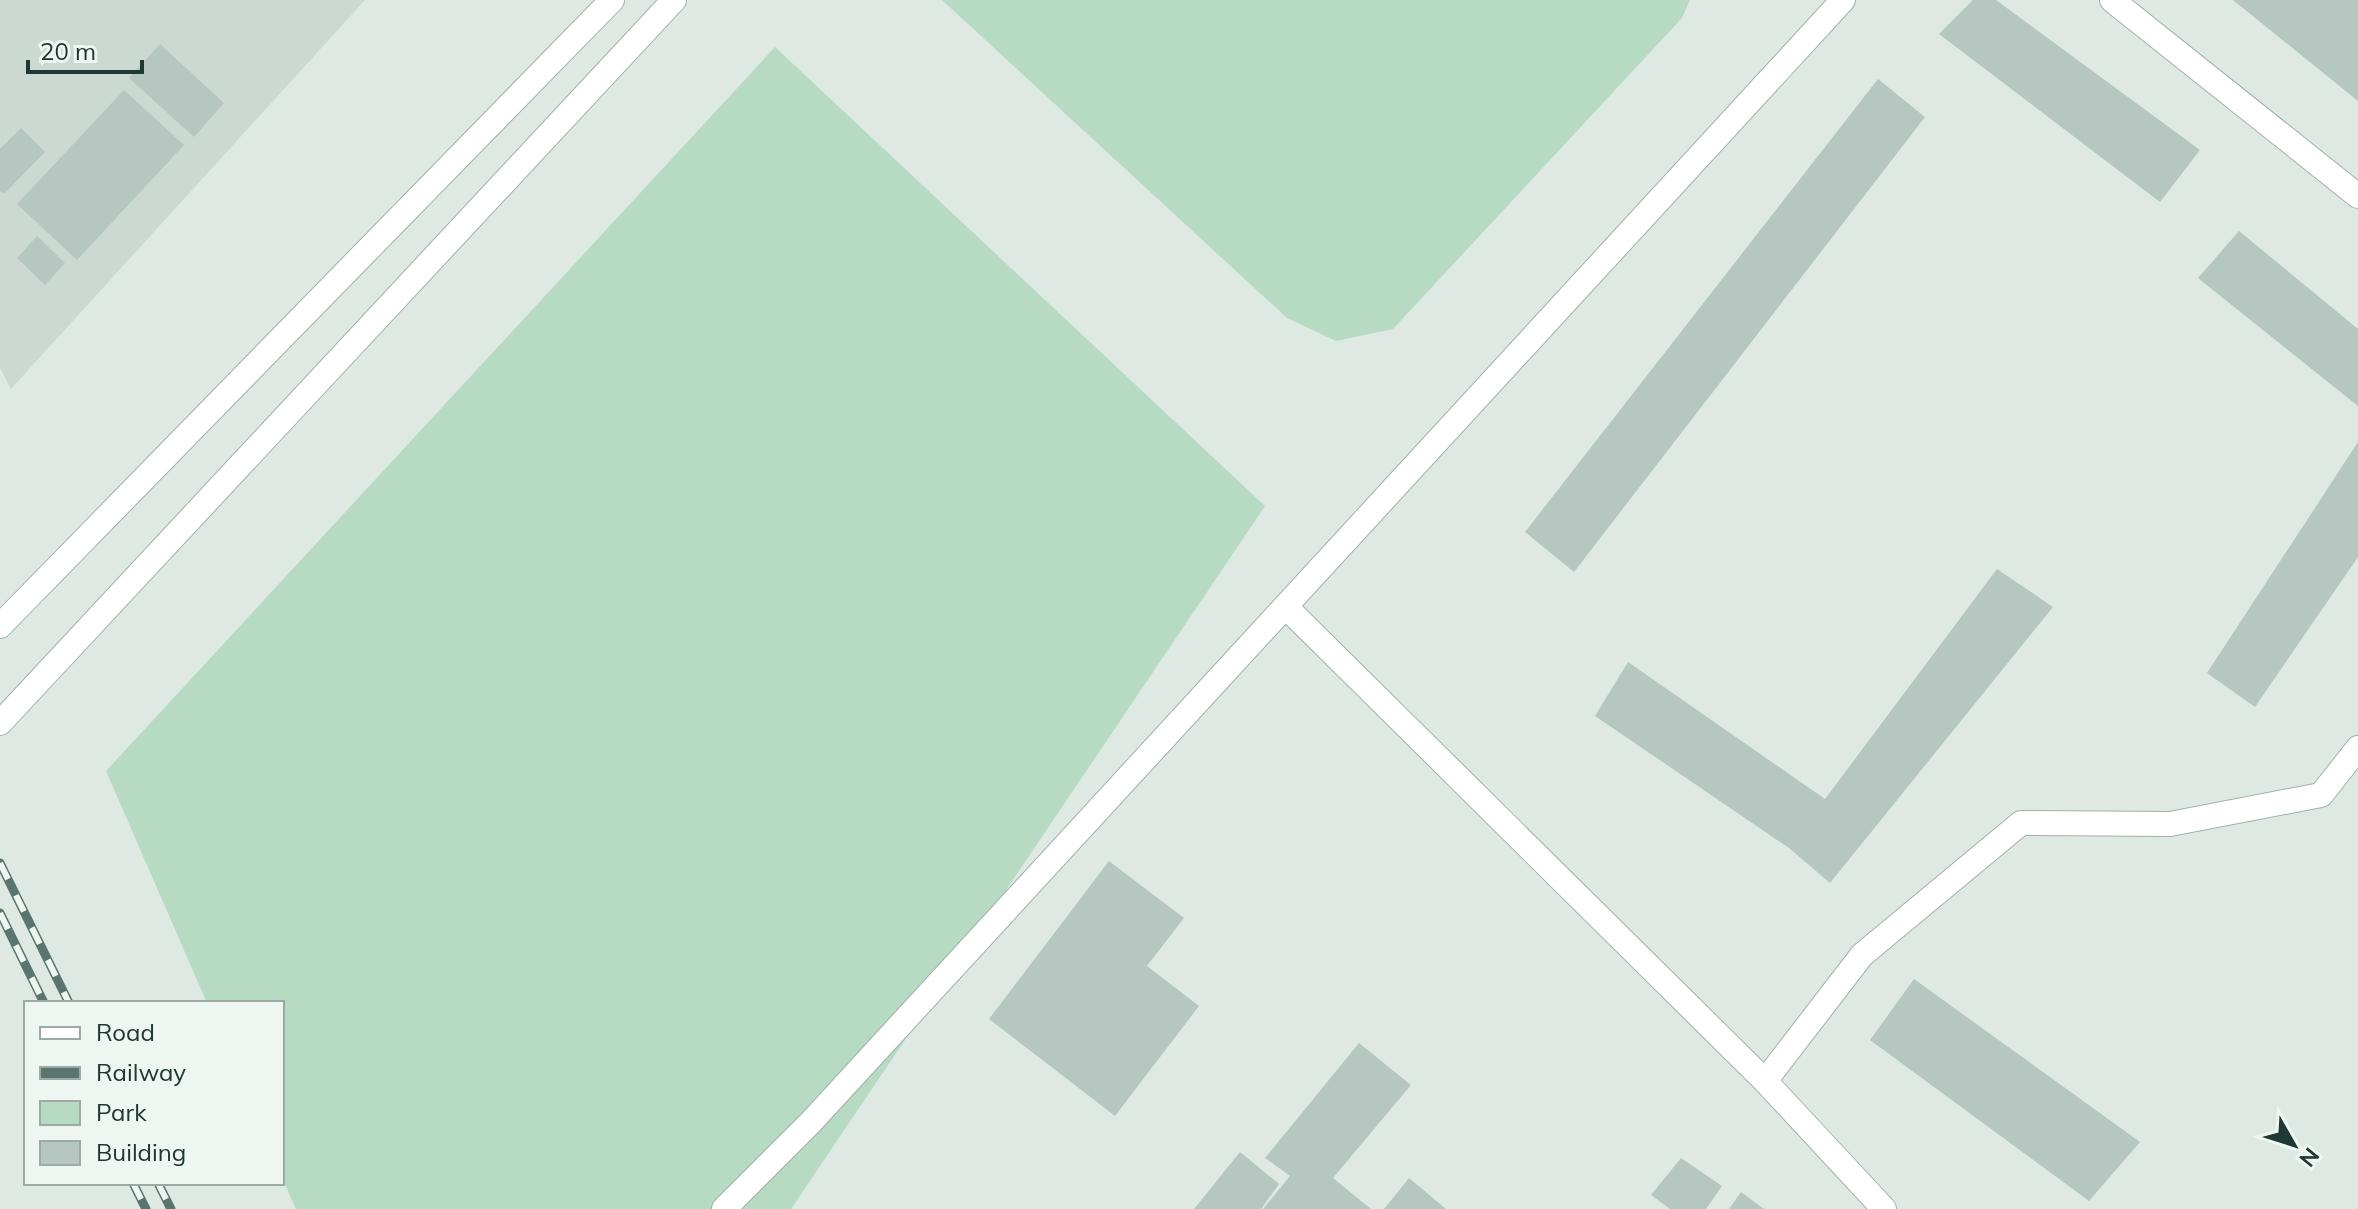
<svg xmlns="http://www.w3.org/2000/svg" width="2358" height="1209" viewBox="0 0 2358 1209" font-family="Mulish,sans-serif">
  <rect width="100%" height="100%" fill="#dee9e4"/>
  <path fill="#ccd9d3" d="M0 0H365L11 389 0 368Z"/>
  <path fill="#b7dac2" d="M942 0H1690L1682 18 1393 329 1336 341 1287 318Z
    M775 47 1265 506 791 1209H296L282 1178V1003H207L106 771Z"/>
  <path fill="#b6c6c1" d="M1973 0H1996L2200 150 2160 202 1939 34Z
    M2233 0H2358V101Z
    M160 44 224 103 194 137 129 78Z
    M1878 79 1925 117 1574 572 1525 532Z
    M124 90 184 145 77 260 17 204Z
    M21 128 45 152 4 194 0 191V149Z
    M2239 231 2358 329V406L2198 278Z
    M37 236 65 263 45 285 17 258Z
    M2358 442V557L2255 707 2207 673Z
    M1997 569 2053 607 1830 883 1789 848 1595 716 1628 662 1825 799Z
    M1109 861 1184 918 1147 966 1199 1006 1115 1116 989 1019Z
    M1914 979 2140 1142 2089 1201 1870 1040Z
    M1359 1043 1411 1085 1333 1178 1371 1209H1263L1290 1176 1265 1158Z
    M1240 1152 1279 1184 1261 1209H1194Z
    M1681 1158 1722 1186 1706 1209H1670L1651 1195Z
    M1409 1178 1446 1209H1384Z
    M1741 1192 1764 1209H1729Z"/>
  <g fill="none" stroke-linecap="round" stroke-linejoin="round">
    <defs>
      <path id="minor" d="M2112 0 2358 196
        M1286 607 1765 1081 1884 1209
        M0 626 612 0
        M0 723 674 0
        M1765 1081 1862 955 2021 823 2170 824 2321 795 2358 748
        M724 1209 811 1122 1843 0"/>
    </defs>
    <use href="#minor" stroke="#a1b0ab" stroke-width="26"/>
    <use href="#minor" stroke="#fff" stroke-width="24"/>
    <defs>
      <path id="rail" d="M0 863 69 1003
        M0 913 44 1003
        M133 1183 146 1209
        M158 1183 171 1209"/>
    </defs>
    <use href="#rail" stroke="#5a746e" stroke-width="9"/>
    <use href="#rail" stroke="#eef6f2" stroke-width="6" stroke-dasharray="18" stroke-linecap="butt"/>
  </g>
  <rect x="24" y="1001" width="260" height="184" fill="#eef6f2" stroke="#9caaa6" stroke-width="2"/>
  <rect x="40" y="1027" width="40" height="12" fill="#ffffff" stroke="#9caaa6" stroke-width="2"/>
  <text x="96" y="1041" font-size="24" fill="#203833">Road</text>
  <rect x="40" y="1067" width="40" height="12" fill="#5a746e" stroke="#9caaa6" stroke-width="2"/>
  <text x="96" y="1081" font-size="24" fill="#203833">Railway</text>
  <rect x="40" y="1101" width="40" height="24" fill="#b7dac2" stroke="#9caaa6" stroke-width="2"/>
  <text x="96" y="1121" font-size="24" fill="#203833">Park</text>
  <rect x="40" y="1141" width="40" height="24" fill="#b6c6c1" stroke="#9caaa6" stroke-width="2"/>
  <text x="96" y="1161" font-size="24" fill="#203833">Building</text>
  <g transform="translate(2294 1145) rotate(129)" stroke="#eef6f2" stroke-width="6" paint-order="stroke">
  <path d="M0-6L14 30L0 20L-14 30Z" fill="#203833"/>
  <text y="-12" font-size="22" font-weight="bold" text-anchor="middle" fill="#203833">N</text>
  </g>
  <path d="M28 60v12h114v-12" fill="none" stroke="#203833" stroke-width="4"/>
  <text x="40" y="60" font-size="24" fill="#203833" stroke="#eef6f2" stroke-width="6" paint-order="stroke">20 m</text>
</svg>
